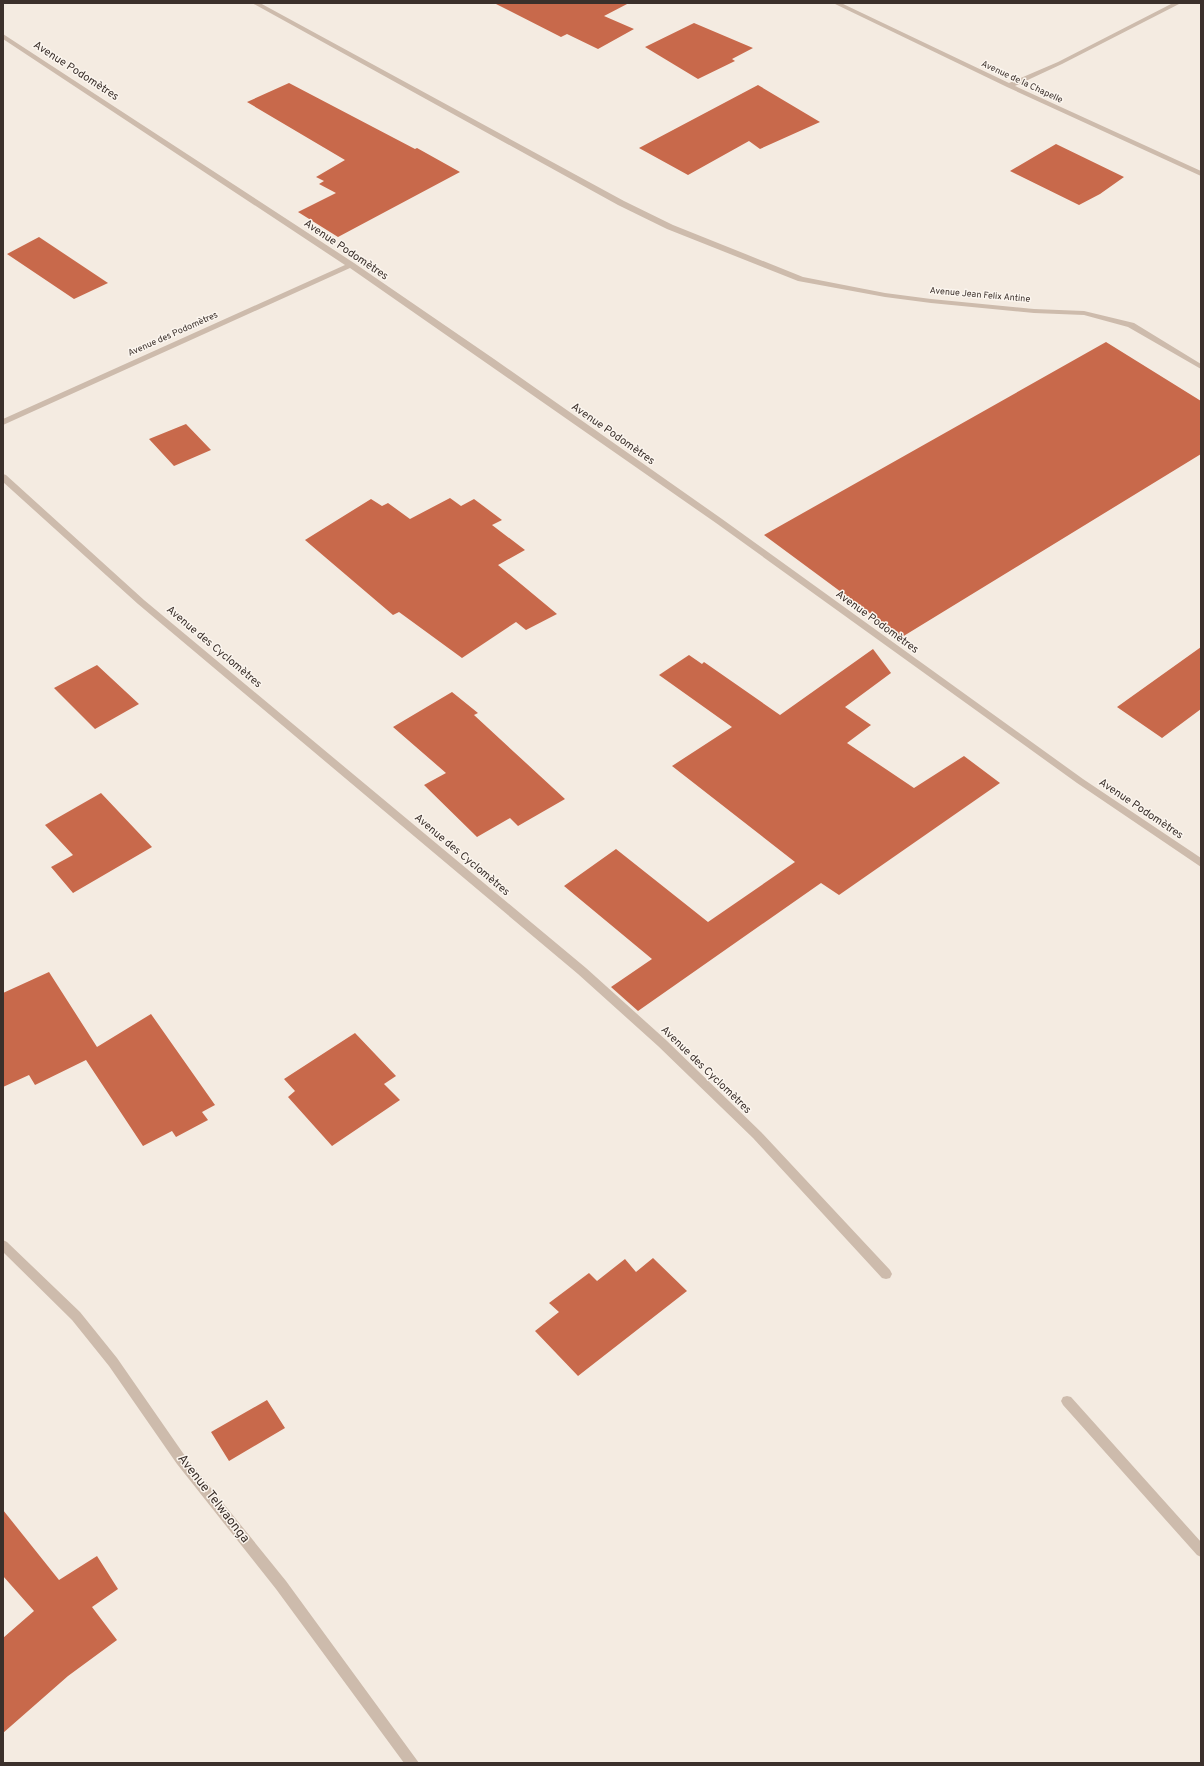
<svg xmlns="http://www.w3.org/2000/svg" width="1204" height="1766" viewBox="0 0 1204 1766" font-family="Overpass,sans-serif">
  <rect width="100%" height="100%" fill="#f4ebe1"/>
  <path fill="#c8694b" d="M494 3H629L604 16 634 29 598 49 567 34 561 37Z
    M694 23 753 48 732 59 735 61 698 79 645 47Z
    M289 83 415 149 417 148 460 172 338 237 298 212 336 193 319 184 324 181 316 177 345 160 247 102Z
    M758 85 820 122 760 149 749 141 688 175 639 148Z
    M1056 144 1124 177 1100 194 1079 205 1010 171Z
    M39 237 108 283 74 299 7 254Z
    M1106 342 1201 401V454L902 637 764 535Z
    M186 424 211 450 174 466 149 439Z
    M450 498 461 506 474 499 502 520 492 525 525 550 498 565 557 614 526 630 516 622 462 658 399 612 393 615 305 540 371 499 382 506 388 503 410 519Z
    M1201 647V709L1162 738 1117 707Z
    M873 649 891 673 845 707 871 725 847 743 914 788 964 756 1000 783 839 895 821 883 638 1011 611 987 652 959 564 886 616 849 708 922 795 862 672 766 732 727 659 675 689 655 702 664 704 662 780 715Z
    M97 665 139 704 95 729 54 688Z
    M452 692 478 713 474 715 565 799 518 826 510 818 477 837 424 785 446 773 393 727Z
    M101 793 152 847 73 893 51 867 73 855 45 825Z
    M49 972 97 1047 151 1014 215 1105 202 1112 208 1120 176 1137 172 1131 143 1146 86 1060 35 1085 29 1075 3 1087V993Z
    M355 1033 396 1076 384 1084 400 1100 332 1146 288 1097 295 1091 284 1079Z
    M653 1258 687 1291 578 1376 535 1331 559 1312 549 1303 589 1273 597 1281 625 1259 636 1272Z
    M267 1400 285 1428 229 1461 211 1432Z
    M3 1510 59 1580 97 1556 118 1589 92 1607 117 1640 68 1676 3 1733V1638L34 1611 3 1576Z"/>
  <g fill="none" stroke-linecap="round" stroke-linejoin="round">
    <path fill="#cdbbac" fill-rule="evenodd" d="M252 3H260L624 201 673 225 803 277 885 293 931 299 1034 309 1084 311 1134 323 1201 364V369L1128 327 1084 315 1034 313 931 303 885 297 798 281 667 229 618 205Z
      M833 3H841L1009 83 1058 62 1173 3H1181L1062 64 1015 86 1201 171V176L1007 87Z
      M3 34 354 263 494 359 722 519 1083 779 1201 858V867L1077 783 716 523 350 268 3 425V419L345 265 3 39Z
      M3 474 6 475 144 600 586 968 666 1040 761 1132 890 1270 892 1274 890 1278 886 1279 882 1278 753 1138 658 1046 578 974 138 604 3 482Z
      M3 1240 7 1242 80 1312 117 1358 185 1456 286 1581 419 1763H404L276 1589 177 1464 109 1366 72 1320 3 1252Z
      M1067 1396 1071 1397 1201 1542V1557L1197 1555 1063 1405 1061 1401 1063 1397Z"/>
  </g>
  <g text-anchor="middle" dominant-baseline="central" stroke-width="3" stroke-linejoin="round" paint-order="stroke">
    <g font-size="9" fill="#3b302b" stroke="#fbf5ee">
      <text transform="translate(1022 82) rotate(25)">Avenue de la Chapelle</text>
      <text transform="translate(980 295) rotate(5)">Avenue Jean Felix Antine</text>
      <text transform="translate(173 334) rotate(-24)">Avenue des Podomètres</text>
    </g>
    <g font-size="11" fill="#3b302b" stroke="#fbf5ee">
      <text transform="translate(76 71) rotate(33)">Avenue Podomètres</text>
      <text transform="translate(346 250) rotate(34)">Avenue Podomètres</text>
      <text transform="translate(613 434) rotate(35)">Avenue Podomètres</text>
      <text transform="translate(877 622) rotate(36)">Avenue Podomètres</text>
      <text transform="translate(214 647) rotate(40)">Avenue des Cyclomètres</text>
      <text transform="translate(1141 809) rotate(34)">Avenue Podomètres</text>
      <text transform="translate(462 855) rotate(40)">Avenue des Cyclomètres</text>
      <text transform="translate(706 1070) rotate(44)">Avenue des Cyclomètres</text>
    </g>
    <g font-size="13" fill="#3b302b" stroke="#fbf5ee">
      <text transform="translate(213 1499) rotate(52)">Avenue Telwaonga</text>
    </g>
  </g>
  <rect width="1204" height="1766" fill="none" stroke="#3b302b" stroke-width="8"/>
</svg>
